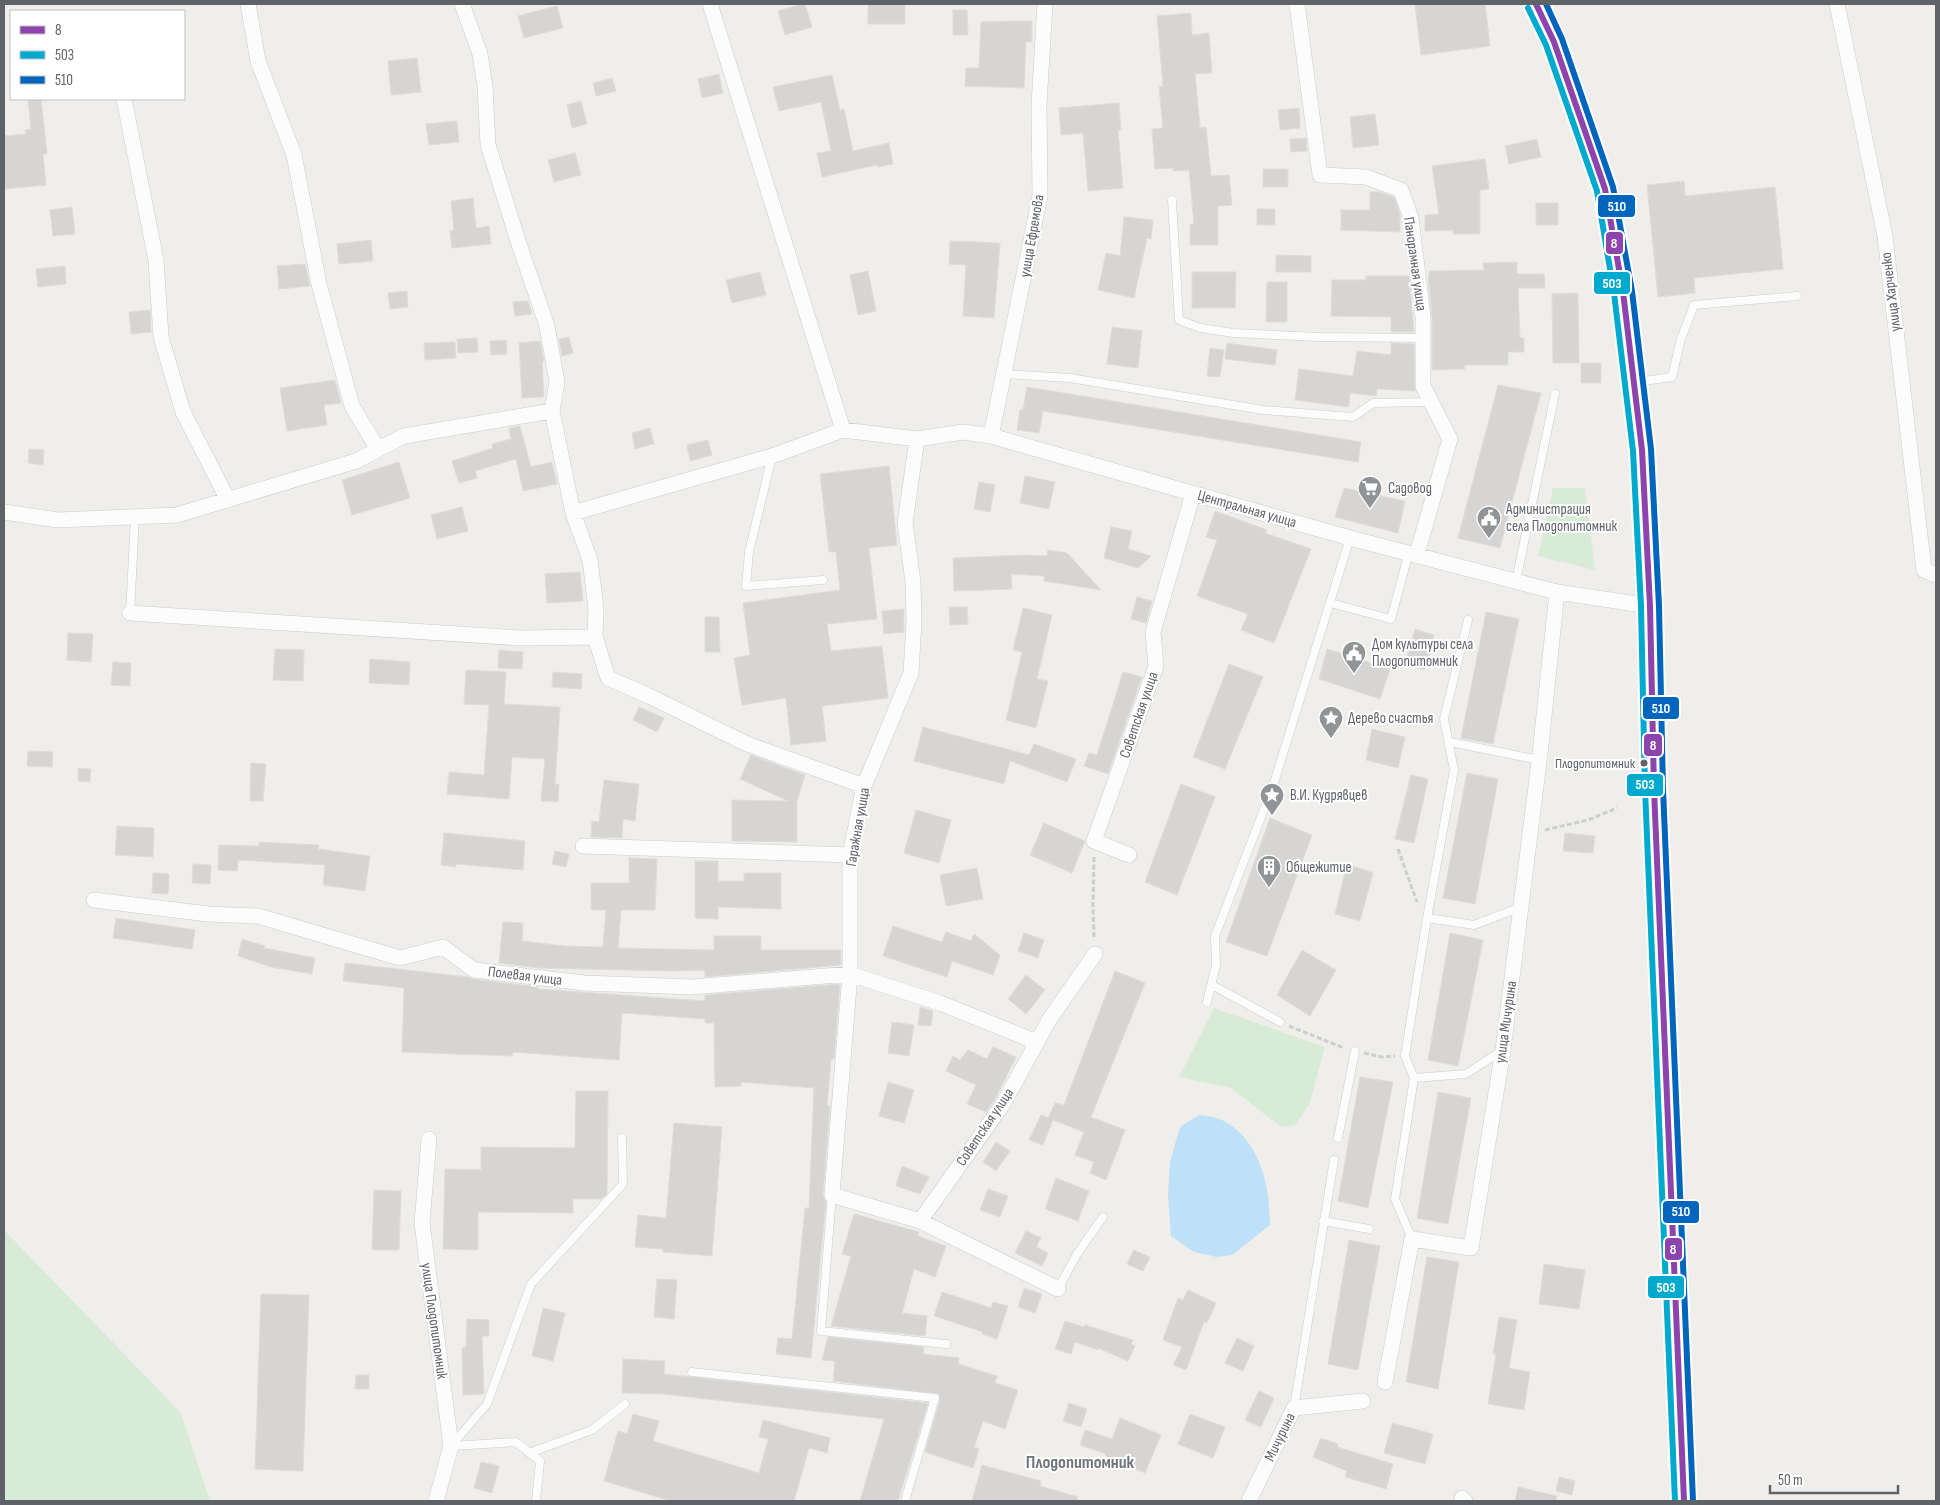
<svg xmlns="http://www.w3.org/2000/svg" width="1940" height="1505" viewBox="0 0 1940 1505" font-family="'Sofia Sans Condensed',sans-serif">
  <rect width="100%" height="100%" fill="#efeeea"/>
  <path fill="#d8ebd6" d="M1553 488H1585L1595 570 1538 556Z
    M1214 1008 1325 1047 1309 1105 1295 1125 1281 1127 1231 1088 1179 1077Z
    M4 1230 181 1413 210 1501H4Z"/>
  <path fill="#bfe0f9" d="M1199 1115C1206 1116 1215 1117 1222 1120 1260 1139 1270 1186 1270 1225L1232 1255 1217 1257 1194 1252 1171 1236 1168 1195 1170 1162 1180 1127Z"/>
  <path fill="#d6d5d3" stroke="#deddd9" d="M802 4H805L812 27 785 35 778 11Z
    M868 4H905V24H868Z
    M1415 4H1485L1490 46 1421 55Z
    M557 6 563 28 524 38 518 16Z
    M953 10H967L968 35H953Z
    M1191 13 1192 35 1209 33 1212 73 1195 74 1200 128 1206 127 1211 176 1229 175 1232 205 1218 206V245H1190V224H1194L1189 170 1173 171V168L1155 169 1152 129 1163 128 1159 87 1163 86 1157 16Z
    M1016 21H1032V42H1026L1024 88 965 86 966 68H979L981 22Z
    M417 58 421 92 391 95 388 61Z
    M719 74 723 93 702 98 698 79Z
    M832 75 840 110 844 109 853 151 889 143 893 164 877 167V165L822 177 817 153 831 151 821 102 779 111 773 87Z
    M612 78 616 91 596 96 593 83Z
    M28 99H41L47 154H43L46 185 4 189V136L26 134 25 130 31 129Z
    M581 101 587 124 572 128 567 105Z
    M1119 103 1121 130H1118L1123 188 1088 191 1083 133 1061 135 1059 108Z
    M1299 108 1300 128 1280 130 1278 110Z
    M1375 114 1379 145 1353 148 1350 117Z
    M457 121 459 142 429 145 426 124Z
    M1306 138 1307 151 1291 152 1290 139Z
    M1537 139 1541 157 1509 164 1505 146Z
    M575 153 581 175 554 182 548 160Z
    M1485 159 1489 189 1480 190V234H1453V230L1425 231V215L1439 214 1432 166Z
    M1263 169H1288V187H1263Z
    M1684 181 1685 196 1775 187 1783 269 1694 278 1695 293 1658 297 1647 185Z
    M1370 192H1380L1394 197 1400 214V232L1341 230V210H1370Z
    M473 198 476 228 489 226 491 244 452 248 450 231 454 230 451 201Z
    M1536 203H1558V225H1536Z
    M72 207 75 234 53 236 50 210Z
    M1257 209H1275V225H1257Z
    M1124 217 1153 220 1151 239 1147 238 1134 298 1098 290 1106 253 1120 256Z
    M371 240 373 261 339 264 337 244Z
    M950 241 1000 243 994 318 963 316 966 265 949 264Z
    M1276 255 1311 256V272H1276Z
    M1517 262V274H1544L1545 288H1518L1520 338H1524V352H1508V365H1464L1465 369 1432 370V317L1428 276H1429V271L1484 270 1483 263Z
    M305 264 310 286 279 289 277 266Z
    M65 266 66 284 38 287 36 269Z
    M868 271 876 311 858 315 850 275Z
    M760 272 766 295 732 303 726 280Z
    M1192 272H1236L1235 308H1192Z
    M1366 276H1409L1414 332H1391V317L1331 316 1332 280H1366Z
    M1267 282H1287V322H1266Z
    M407 291 408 307 390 309 388 293Z
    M1578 293 1579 363H1553L1552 294Z
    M528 301 532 314 515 316 513 302Z
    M150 310 151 332 131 334 129 312Z
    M1112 327 1142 331 1138 368 1107 364Z
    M569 337 573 353 562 356 559 339Z
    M477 338 478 352 458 353 457 339Z
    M506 340 507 354 491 355 490 341Z
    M540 341 544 361H542L544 397 522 398 519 343Z
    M455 342 456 358 425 360 424 343Z
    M1227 343 1277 350 1275 365 1225 359Z
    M1391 343 1414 344 1415 391 1377 389 1376 396 1350 393 1349 407 1295 400 1299 369 1353 376 1357 351 1391 355Z
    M1210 348 1224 350 1220 377 1207 376Z
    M1581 363H1601V383H1581Z
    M335 380 341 403 324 405 327 425 287 431 280 388Z
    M1498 385 1541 393 1500 548 1458 538Z
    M1027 387 1361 442 1358 462 1043 411 1039 433 1017 430 1020 410H1023Z
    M520 426 531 467 552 462 557 484 523 491 516 459 475 471 477 478 459 483 452 461 493 448 492 444 511 439 509 428Z
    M650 428 654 444 635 449 632 433Z
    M708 440 712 455 690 461 687 445Z
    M29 449 44 450 43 465 28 463Z
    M399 462 410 498 352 515 342 480Z
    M889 466 897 545 869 548 877 619 827 624 831 651 882 646 888 698 822 706 826 741 791 745 786 698 742 705 734 658 750 655 743 603 840 590 836 552H829L820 474Z
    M1025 476 1055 482 1049 509 1020 503Z
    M979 482 995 485 990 512 974 509Z
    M1344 488 1405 501 1398 533 1335 517Z
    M462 507 468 531 437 539 431 515Z
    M1215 511 1267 530 1265 533 1311 549 1274 643 1241 630 1248 614 1197 596 1217 540 1206 537Z
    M1111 527 1132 531 1128 549 1151 556 1138 568 1104 558Z
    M1048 550 1067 553 1101 590 1044 581V576L1011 574 1012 589 954 591 953 558 1025 555 1047 556Z
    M580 572 583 601 547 603 545 574Z
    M1137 597 1152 601 1146 623 1131 619Z
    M949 607H967L968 624 950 625Z
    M1023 608 1052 615 1037 679 1048 681 1036 728 1006 720 1022 652 1013 650Z
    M904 609V632L884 634 882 611Z
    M1486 612 1519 619 1493 744 1461 738Z
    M705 617H719L720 652H705Z
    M1415 629 1434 635 1424 670 1405 664Z
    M68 633 93 634 91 662 67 660Z
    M275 649 304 650 303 681 273 680Z
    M1327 649 1390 669 1380 699 1319 679Z
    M499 650 523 652 522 669 498 668Z
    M370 659 410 662 409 685 369 683Z
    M113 662 131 663 130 686 111 685Z
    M1229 664 1263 677 1225 769 1193 757Z
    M466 670 506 672 504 704 560 707 555 784H559L558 802 541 801 545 759 512 757 509 799 447 794 449 772 484 775 489 705 464 704Z
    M553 672 582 674 581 689 552 687Z
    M1123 672 1142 677 1108 774 1084 766 1089 753 1097 755Z
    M639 707 664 718 657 732 633 720Z
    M923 727 1029 755 1034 744 1076 759 1067 782 1010 761 1004 784 914 761Z
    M1372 729 1405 737 1398 768 1366 760Z
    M28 751 53 752 52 767 27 766Z
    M751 755 805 775 797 801V842L732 841V800L788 801 740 779Z
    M251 763 266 764 263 801H250Z
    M78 768 91 769 90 782 78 781Z
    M1467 773 1498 779 1475 904 1443 898Z
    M1411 775 1428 779 1414 843 1395 839Z
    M604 780 639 784 635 821 623 819 622 838 591 837 592 821 599 822Z
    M1181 784 1215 797 1177 895 1145 882Z
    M916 810 951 820 939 863 904 853Z
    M1270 818 1312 835 1267 956 1226 942Z
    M1044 823 1085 841 1072 873 1030 855Z
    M117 826 154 828 153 857 115 855Z
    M444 833 525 841 523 870 456 864V867L441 865Z
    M1565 833 1595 836 1593 853 1563 851Z
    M259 842 319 845 318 849 370 856 365 891 323 885 325 865 238 860 237 871 218 870 219 845 259 846Z
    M555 851 569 854 566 867 552 864Z
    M629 858 657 859 655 910H621L618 948 714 950V936H761V950H841V965L705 977V970L674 971 539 968 499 963 503 922 523 923 522 941 564 946 603 947 606 910H591V883H629Z
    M695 861H718V881H744V873H781V909L718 907V919L695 918Z
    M193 864 211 865 210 884 192 883Z
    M1347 864 1373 873 1360 921 1335 914Z
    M977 868 983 899 946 906 940 875Z
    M153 873 169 874 168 894 152 893Z
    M116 918 195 930 192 949 113 938Z
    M893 926 942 942 946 932 971 941 974 934 1000 955 993 975 952 961 947 977 883 956Z
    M1024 933 1044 940 1038 958 1018 951Z
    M1450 933 1483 940 1458 1066 1428 1060Z
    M242 939 265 946 264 948 315 958 312 974 271 967 238 956Z
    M1302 950 1336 970 1310 1016 1277 995Z
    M345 963 468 977 473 979 538 987V989L705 1001V995L840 984 834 1059H831L827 1106H830L823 1194 826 1202 811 1358 776 1354 778 1338 792 1339 805 1208H809L814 1088 741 1082V1086L715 1087 714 1023H705V1019L622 1013 619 1060 513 1052 512 1056 402 1052 404 988 343 981Z
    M1115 971 1145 983 1091 1117 1125 1130 1106 1180 1090 1173 1094 1162 1075 1155 1084 1132 1053 1120 1043 1145 1029 1140 1041 1115 1048 1118 1055 1103 1064 1105Z
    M1026 975 1045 990 1026 1014 1008 999Z
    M920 1007 933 1011 931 1026 918 1025Z
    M892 1022 914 1025 909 1056 888 1053Z
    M993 1047 1016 1057 995 1099 986 1112 967 1104 976 1085 946 1071 953 1056 960 1060 968 1050 987 1059Z
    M1360 1077 1393 1082 1368 1208 1338 1201Z
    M888 1082 914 1090 904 1123 879 1116Z
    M576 1091H608L607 1194 601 1199H573V1213L478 1212V1250L443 1249 445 1169 481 1170V1147L575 1148Z
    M1438 1092 1471 1098 1448 1224 1417 1218Z
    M674 1123 722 1127 712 1256 663 1252V1249L635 1247 638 1215 666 1218Z
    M996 1142 1010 1151 996 1171 983 1162Z
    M902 1166 929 1177 920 1194 896 1186Z
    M1056 1178 1089 1191 1078 1221 1045 1209Z
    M988 1189 1008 1196 1000 1217 980 1210Z
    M374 1190 401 1191 399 1250H372Z
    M854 1214 919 1232 918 1236 946 1246 935 1277 914 1269 902 1313 927 1316 925 1336 831 1326 851 1256 842 1254Z
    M1026 1231 1041 1238 1036 1247 1048 1253 1042 1266 1015 1253Z
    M1349 1240 1380 1246 1358 1370 1328 1364Z
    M1134 1250 1150 1257 1143 1271 1127 1264Z
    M1427 1257 1459 1262 1438 1389 1406 1382Z
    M1544 1264 1585 1270 1579 1309 1539 1304Z
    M657 1279 677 1280 674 1319 654 1317Z
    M1024 1288 1042 1294 1035 1313 1018 1307Z
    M1188 1290 1216 1303 1207 1323 1204 1322 1186 1370 1173 1365 1182 1347 1163 1340 1178 1298 1183 1300Z
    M942 1292 991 1308 993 1302 1008 1306 997 1339 982 1334 983 1332 934 1316Z
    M261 1294 309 1295 303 1471 255 1469Z
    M543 1308 565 1313 553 1361 532 1356Z
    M1499 1317 1517 1320 1509 1368 1530 1372 1524 1410 1488 1404 1496 1354H1493Z
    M467 1319 489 1320V1336H482L484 1394 463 1395 462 1348 466 1347Z
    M1065 1321 1084 1327 1085 1325 1133 1340 1131 1344 1135 1346 1128 1361 1098 1348V1350L1075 1342 1071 1354 1055 1349Z
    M828 1337 924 1347 923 1354 959 1358 958 1364 997 1376 995 1383 1018 1390 1005 1429 983 1421 974 1447 979 1449 973 1468 925 1452 940 1400 939 1394 833 1381 835 1361 822 1360Z
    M1237 1338 1254 1346 1243 1371 1225 1363Z
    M623 1359 665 1361 664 1374 928 1403 898 1501H860L884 1419 663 1394 622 1393Z
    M356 1375H369V1389H355Z
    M1259 1391 1274 1398 1261 1427 1245 1420Z
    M1069 1403 1087 1409 1081 1427 1063 1421Z
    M633 1414 659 1421 653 1441 759 1473 768 1439 759 1437 763 1420 830 1438 827 1453 809 1448 794 1501H671L604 1481 618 1431 627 1434Z
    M1190 1414 1225 1427 1213 1458 1178 1444Z
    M1120 1418 1161 1435 1145 1473 1105 1456 1106 1454 1080 1445 1085 1430 1112 1439Z
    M1392 1423 1433 1434 1425 1464 1384 1453Z
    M1321 1438 1338 1444 1337 1447 1393 1464 1386 1489 1345 1477 1347 1471 1313 1457Z
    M481 1462 499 1466 492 1493 474 1488Z
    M982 1465 1041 1481 1040 1486 1078 1497 1077 1501H972Z
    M1559 1477 1575 1481 1572 1495 1556 1491Z
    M1518 1487 1557 1496 1556 1501H1515Z"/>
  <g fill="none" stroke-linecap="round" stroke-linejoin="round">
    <defs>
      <path id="service" d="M1172 200 1179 320 1200 328 1234 333 1319 337 1423 338
        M1004 374 1070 378 1263 410 1353 417 1373 403 1432 402
        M1636 382 1672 377 1681 339 1694 305 1797 296
        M772 456 749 552 746 586 823 580
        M1516 581 1555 394
        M1330 603 1391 619 1409 552
        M130 613 135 517
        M1450 742 1539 760
        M1427 918 1474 925 1521 907
        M1212 985 1280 1022
        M1207 1002 1216 965 1215 936 1273 786 1350 538
        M1414 1078 1466 1074 1503 1050
        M1338 1138 1355 1051
        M832 1195 821 1331 946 1344
        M1323 1221 1369 1229
        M1412 1239 1395 1199 1414 1078 1405 1056 1427 918 1454 770 1444 719 1468 620
        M1058 1289 1077 1254 1103 1217
        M692 1372 935 1398 905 1501
        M1294 1408 1334 1160
        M529 1453 592 1430 625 1404
        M536 1501 540 1461 516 1442 451 1446 487 1404 531 1284 623 1184 622 1138"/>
      <path id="minor" d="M248 4 258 61 294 155 319 284 352 406 378 449
        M462 4 480 54 485 87 488 145 519 244 547 326 557 382 552 411 573 513 590 560 596 608 595 637
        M710 4 843 430
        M1297 4 1320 175 1366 177 1401 190 1411 218 1423 317V386L1450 439 1417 554
        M1837 4 1885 236 1924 570 1936 575
        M124 99 156 260 161 337 183 412 228 500
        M991 436 1040 196 1039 105 1045 4
        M917 439 905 523 913 582 914 622 911 673 864 786 850 855V974L832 1195 920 1221 1003 1104 1049 1020 1095 954
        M4 512 58 520 177 515 356 461 404 436 552 411
        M573 513 772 456 843 430 917 439 963 432 991 436 1350 538 1557 592 1650 606
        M130 613 520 638 595 637 608 678 647 695 747 744 864 786
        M583 846 850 855
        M1129 855 1094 841 1156 666 1153 632 1193 494
        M94 900 208 914 258 916 400 958 443 947 474 970 584 983 692 987 850 974 940 1003 1037 1042
        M429 1139 422 1223 451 1446 436 1501
        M920 1221 1058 1289
        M1385 1382 1412 1239 1471 1248 1503 1050 1540 754 1557 592
        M1462 1498 1465 1501
        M1249 1501 1294 1408 1363 1401"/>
      <path id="primary" d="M1536 4 1554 42 1605 189 1623 292 1642 450 1650 606 1654 789 1684 1501"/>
    </defs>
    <use href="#service" stroke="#cbcccc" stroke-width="9"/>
    <use href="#minor" stroke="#cbcccc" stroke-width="16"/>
    <use href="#primary" stroke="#d7ceb8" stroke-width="25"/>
    <path stroke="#cacfcc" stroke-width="3" stroke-dasharray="5 2.5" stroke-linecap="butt" d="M1545 830 1588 820 1617 808
      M1398 849 1417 902
      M1094 857 1093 907 1094 938
      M1289 1026 1344 1048
      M1364 1053 1382 1057 1395 1056"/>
    <use href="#service" stroke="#fdfcfc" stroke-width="8"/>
    <use href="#minor" stroke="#fdfcfc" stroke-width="15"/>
    <use href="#primary" stroke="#f4f2e9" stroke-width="24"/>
    <defs>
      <path id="bus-1" d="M1536 4 1554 42 1605 189 1623 292 1642 450 1650 606 1654 789 1684 1501"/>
      <path id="bus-2" d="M1528 8 1546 45 1597 191 1614 293 1633 451 1641 606 1645 789 1675 1501"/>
      <path id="bus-3" d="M1546 4 1562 39 1613 187 1632 291 1651 449 1659 606 1663 789 1693 1501"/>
    </defs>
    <use href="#bus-1" stroke="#fff" stroke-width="10"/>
    <use href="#bus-2" stroke="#fff" stroke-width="10"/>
    <use href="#bus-3" stroke="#fff" stroke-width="10"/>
    <use href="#bus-1" stroke="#8e44ad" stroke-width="6"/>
    <use href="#bus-2" stroke="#00a9ce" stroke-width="6"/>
    <use href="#bus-3" stroke="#0065bd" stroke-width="6"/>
  </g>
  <defs>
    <symbol id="supermarket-pin" viewBox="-11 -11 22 30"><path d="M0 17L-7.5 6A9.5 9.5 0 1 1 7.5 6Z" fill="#919496" stroke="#fff"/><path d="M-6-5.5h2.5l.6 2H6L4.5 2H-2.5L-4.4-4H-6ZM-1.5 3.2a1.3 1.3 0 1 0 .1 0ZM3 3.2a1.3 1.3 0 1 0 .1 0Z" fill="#fff"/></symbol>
    <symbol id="civic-pin" viewBox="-11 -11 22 30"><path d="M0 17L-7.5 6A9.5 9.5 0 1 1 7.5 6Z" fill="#919496" stroke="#fff"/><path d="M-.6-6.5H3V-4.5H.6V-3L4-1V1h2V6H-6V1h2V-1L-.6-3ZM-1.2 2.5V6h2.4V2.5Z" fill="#fff"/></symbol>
    <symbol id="sight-pin" viewBox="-11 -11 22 30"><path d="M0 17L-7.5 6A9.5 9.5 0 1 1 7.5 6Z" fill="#919496" stroke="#fff"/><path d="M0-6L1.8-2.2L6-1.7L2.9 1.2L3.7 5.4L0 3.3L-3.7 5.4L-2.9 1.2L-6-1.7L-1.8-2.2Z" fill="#fff"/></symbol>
    <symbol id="building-pin" viewBox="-11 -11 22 30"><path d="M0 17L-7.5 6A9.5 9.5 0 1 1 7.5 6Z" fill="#919496" stroke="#fff"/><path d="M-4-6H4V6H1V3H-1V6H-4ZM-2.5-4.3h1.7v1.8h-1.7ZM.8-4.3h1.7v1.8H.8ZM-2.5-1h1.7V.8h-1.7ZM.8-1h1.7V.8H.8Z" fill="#fff"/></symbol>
  </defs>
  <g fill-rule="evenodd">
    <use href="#supermarket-pin" x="1356" y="474" width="28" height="38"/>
    <use href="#civic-pin" x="1475" y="504" width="28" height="38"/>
    <use href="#civic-pin" x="1340" y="639" width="28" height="38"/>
    <use href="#sight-pin" x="1317" y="704" width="28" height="38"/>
    <use href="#sight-pin" x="1258" y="781" width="28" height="38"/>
    <use href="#building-pin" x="1255" y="853" width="28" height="38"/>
  </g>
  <circle fill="#5f6368" stroke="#fff" stroke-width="2" cx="1644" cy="763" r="4.5"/>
  <g text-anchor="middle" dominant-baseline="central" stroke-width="4" stroke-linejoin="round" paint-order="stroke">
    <g font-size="14" fill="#5f6368" stroke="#fff" text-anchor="end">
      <text x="1635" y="763">Плодопитомник</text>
    </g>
    <g font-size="15" fill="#5f6368" stroke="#fff">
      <text transform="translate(1032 236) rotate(-80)">улица Ефремова</text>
      <text transform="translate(1415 264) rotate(82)">Панорамная улица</text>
      <text transform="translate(1891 292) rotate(-97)">улица Харченко</text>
      <text transform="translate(1247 509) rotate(16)">Центральная улица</text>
      <text transform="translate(1139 715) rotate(-71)">Советская улица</text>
      <text transform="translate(858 827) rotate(-80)">Гаражная улица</text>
      <text transform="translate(525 976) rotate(7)">Полевая улица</text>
      <text transform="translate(1506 1022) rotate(-82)">улица Мичурина</text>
      <text transform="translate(985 1127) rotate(-56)">Советская улица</text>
      <text transform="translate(434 1321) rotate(82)">улица Плодопитомник</text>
      <text transform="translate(1280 1437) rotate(-64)">Мичурина</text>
    </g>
    <g font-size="15" fill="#5f6368" stroke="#fff" text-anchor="start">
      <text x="1388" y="488">Садовод</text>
      <text x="1506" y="509">Администрация<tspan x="1506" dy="17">села Плодопитомник</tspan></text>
      <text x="1372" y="644">Дом культуры села<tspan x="1372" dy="17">Плодопитомник</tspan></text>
      <text x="1348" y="718">Дерево счастья</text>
      <text x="1290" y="795">В.И. Кудрявцев</text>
      <text x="1286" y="867">Общежитие</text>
    </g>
    <g font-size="18" font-weight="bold" fill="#70757a" stroke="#fff">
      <text x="1080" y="1462">Плодопитомник</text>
    </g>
  </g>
  <g stroke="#fff" stroke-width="2">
    <rect x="1597" y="194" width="39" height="24" rx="5" fill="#0065bd"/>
    <rect x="1605" y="231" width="19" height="24" rx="5" fill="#8e44ad"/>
    <rect x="1593" y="271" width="38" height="24" rx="5" fill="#00a9ce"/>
    <rect x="1642" y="696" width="38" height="24" rx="5" fill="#0065bd"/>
    <rect x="1643" y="733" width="20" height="24" rx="5" fill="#8e44ad"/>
    <rect x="1626" y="773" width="38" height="24" rx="5" fill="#00a9ce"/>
    <rect x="1662" y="1200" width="38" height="24" rx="5" fill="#0065bd"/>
    <rect x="1664" y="1237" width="19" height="24" rx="5" fill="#8e44ad"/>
    <rect x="1647" y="1275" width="38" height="24" rx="5" fill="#00a9ce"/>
  </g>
  <g font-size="14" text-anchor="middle" font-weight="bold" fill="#fff">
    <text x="1617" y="211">510</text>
    <text x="1614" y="248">8</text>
    <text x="1612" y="288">503</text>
    <text x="1661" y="713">510</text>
    <text x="1653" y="750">8</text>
    <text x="1645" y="789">503</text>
    <text x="1681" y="1216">510</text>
    <text x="1673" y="1254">8</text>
    <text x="1666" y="1292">503</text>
  </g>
  <rect width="1940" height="1505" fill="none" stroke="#5f6368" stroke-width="10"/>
  <rect x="10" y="10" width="175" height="90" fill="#ffffff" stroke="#bfc1c3"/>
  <rect x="20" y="26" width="25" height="8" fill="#8e44ad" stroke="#bfc1c3"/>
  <text x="55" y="35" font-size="15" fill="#5f6368">8</text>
  <rect x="20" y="51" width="25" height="8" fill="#00a9ce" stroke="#bfc1c3"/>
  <text x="55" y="60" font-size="15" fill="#5f6368">503</text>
  <rect x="20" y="76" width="25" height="8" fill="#0065bd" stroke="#bfc1c3"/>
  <text x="55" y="85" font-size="15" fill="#5f6368">510</text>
  <path d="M1770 1485v8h128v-8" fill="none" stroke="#5f6368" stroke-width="2.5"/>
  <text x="1778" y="1485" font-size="15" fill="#5f6368" stroke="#ffffff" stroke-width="4" paint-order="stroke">50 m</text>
</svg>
